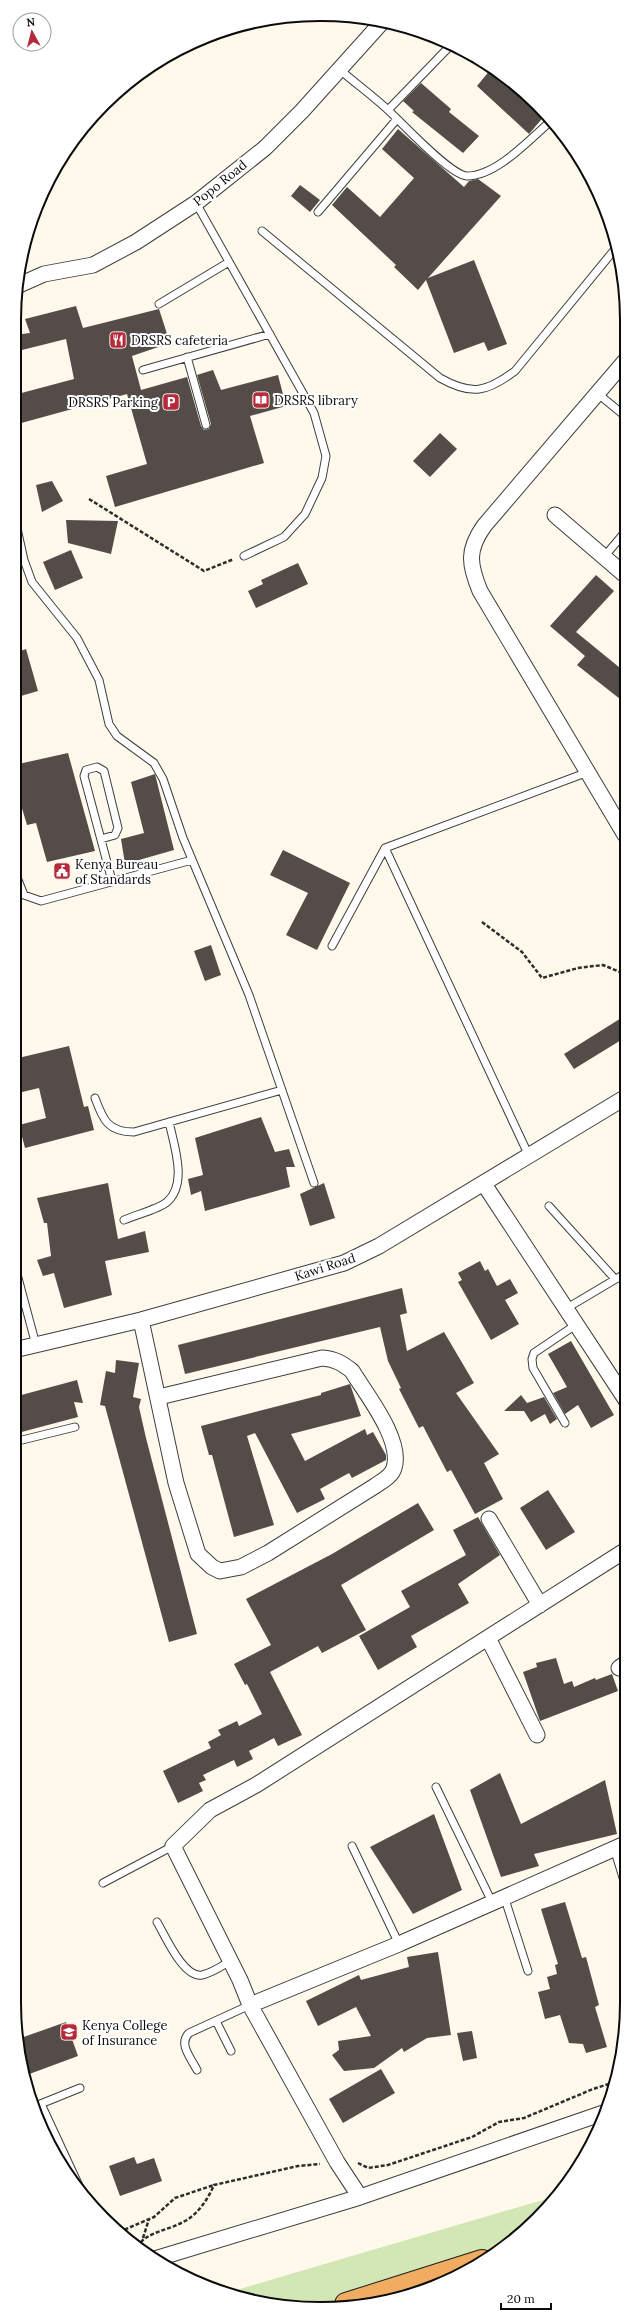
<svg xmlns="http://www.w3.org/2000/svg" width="641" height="2323" viewBox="0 0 641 2323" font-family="Lora,serif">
  <rect width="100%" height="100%" fill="#fef9eb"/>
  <path fill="#d3e6b6" d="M553 2197 507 2246 456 2277 400 2298 300 2308 241 2298 226 2293Z"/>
  <path fill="#534c48" d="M491 69 546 114 529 134 477 86Z
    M421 83 451 109 449 112 479 136 463 153 412 112 414 111 403 101Z
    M398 129 464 187 469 181 478 179 501 196 428 278 474 260 507 344 488 351 484 342 454 353 426 280 418 290 394 267 396 265 332 205 347 187 380 217 414 178 382 149Z
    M300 185 320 200 310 212 291 196Z
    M76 306 83 328 159 309 170 343 132 356 141 390 187 377 201 426 204 430 209 429 211 424 197 375 213 370 221 390 278 375 286 406 250 416 264 463 115 507 106 476 147 464 127 394 14 425V395L74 379 66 339 18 351 14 335 30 333 25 319Z
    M440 433 457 449 430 477 413 461Z
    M52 481 63 501 42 512 36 485Z
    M66 520 118 521 111 554 68 543Z
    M71 550 83 578 55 590 43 562Z
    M298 563 308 584 256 608 248 591 263 584 261 580Z
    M596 575 614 591 576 632 625 672V703L577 665 585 656 550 626Z
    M26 649 38 691 14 698V653Z
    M68 753 95 851 47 862 36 823 27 825 18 795 14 796V765Z
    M155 774 174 850 125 864 121 839 144 833 131 782Z
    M283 850 350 883 317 950 286 935 308 893 270 875Z
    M211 945 221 975 205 981 194 951Z
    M626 1015V1037L574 1069 564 1054Z
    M69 1046 84 1107 88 1106 94 1130 25 1148 19 1125 46 1118 39 1088 14 1094V1059Z
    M261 1117 275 1152 289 1149 295 1167H286L290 1187 205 1211 201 1191 191 1195 188 1179 203 1175 195 1138Z
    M108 1183 118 1239 145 1231 149 1252 105 1261 112 1295 64 1308 54 1273 43 1276 37 1260 51 1256 47 1223H44L37 1198Z
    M324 1183 335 1218 310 1226 300 1194Z
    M480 1261 485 1271 488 1269 497 1286 510 1279 518 1293 505 1300 519 1324 491 1340 458 1282 462 1280 458 1273Z
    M402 1288 407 1313 400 1315 407 1351 444 1332 474 1383 456 1393 499 1454 484 1463 503 1499 475 1514 451 1470 447 1472 423 1426 419 1428 399 1389 401 1388 388 1361 380 1327 185 1374 178 1345Z
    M571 1341 614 1415 591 1428 578 1405 565 1414 553 1393 567 1387 548 1354Z
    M116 1360 139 1363 133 1397 141 1399 139 1407 146 1438 197 1634 169 1642 105 1406 100 1405 106 1371 115 1373Z
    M77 1380 83 1403 74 1402 78 1417 14 1434V1397Z
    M350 1384 361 1416 291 1434 305 1461 365 1429 367 1435 373 1432 386 1455V1460L352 1478 349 1473 320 1489 325 1499 297 1513 255 1433 247 1436 274 1525 234 1537 212 1455H209L201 1426 321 1395V1393Z
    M521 1395 527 1403 544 1397 557 1419 550 1424 545 1414 531 1422 524 1411H504Z
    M548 1490 575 1532 546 1550 520 1508Z
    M418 1503 434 1530 341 1585 366 1630 322 1653 318 1646 270 1672 302 1735 278 1746 274 1738 249 1751 253 1759 237 1767 234 1760 203 1775 206 1780 199 1783 203 1791 178 1803 163 1771 211 1748 208 1742 221 1735 218 1730 237 1721 239 1726 262 1714 247 1684 245 1685 234 1664 271 1645 246 1599 332 1554Z
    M478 1517 500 1555 458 1584 469 1603 411 1636 417 1647 378 1670 359 1636 410 1607 401 1591 466 1555 453 1530Z
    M556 1658 564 1684 572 1681 574 1687 595 1678 596 1680 612 1674 618 1691 540 1721 523 1672 537 1667 536 1663Z
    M500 1773 521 1824 605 1780 617 1834 534 1854 539 1866 501 1877 470 1790Z
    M434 1814 462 1890 413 1914 370 1847Z
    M565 1902 582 1958 586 1957 599 2005 595 2007 607 2047 586 2053 583 2044 569 2043 560 2015 545 2019 538 1992 550 1989 547 1977 557 1974 555 1965 558 1964 541 1909Z
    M438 1952 451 2035 427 2038 404 2052 402 2048 374 2068 344 2071 332 2055 339 2050 338 2041 371 2036 356 2007 318 2026 306 2001 359 1975 361 1980 409 1967 407 1957Z
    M66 2022 78 2056 24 2076 20 2062 18 2039Z
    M472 2031 477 2058 463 2061 457 2033Z
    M381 2069 395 2093 343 2123 329 2099Z
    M134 2157 137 2164 154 2158 162 2181 120 2196 109 2166Z"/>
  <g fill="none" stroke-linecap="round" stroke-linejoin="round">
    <defs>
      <path id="service" d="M339 69C355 83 373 96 388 110 402 123 450 175 467 176 497 176 531 138 552 120
        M388 110 450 46
        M196 203 314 413 326 456 322 478 305 514 284 537 244 556
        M318 212 397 119
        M262 231 440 378C472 396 487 392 515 371L615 249
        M159 304 229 262
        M187 357 206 425
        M143 370 270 334
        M597 393 625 416
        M14 515 24 560 32 582 77 638 99 680 109 724 117 736 154 763 163 779 183 838 249 995 314 1183
        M604 557 625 532
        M101 839 115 835 118 828 104 771 97 767 86 770 84 776 112 881
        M385 848 529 1156
        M14 870 24 895 41 901 192 860
        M332 946 385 848 588 772
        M95 1098C103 1120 108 1132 134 1132L282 1090
        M549 1206 615 1279
        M124 1220C135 1215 159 1209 167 1202 188 1184 174 1145 169 1122
        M14 1263 36 1345
        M567 1308 626 1273
        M565 1423 533 1368 532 1359 534 1353 577 1324
        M14 1442 75 1427
        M436 1787 492 1902
        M352 1846 399 1944
        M614 1848 627 1891
        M103 1883 173 1846
        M504 1896 528 1971
        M157 1922C165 1935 183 1978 202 1975 212 1973 222 1966 230 1961
        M216 2021 231 2051
        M197 2070C191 2058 178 2044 189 2033L250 2005
        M41 2104 80 2188
        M33 2107 80 2088"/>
      <path id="minor" d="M17 286 44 274 93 265 136 242 196 203 265 148 302 111 383 21
        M625 361 484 526C467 550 469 564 480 591L625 835
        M555 515 625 575
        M484 1184 626 1400
        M141 1320 176 1483 198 1554 212 1567 220 1571 241 1567 268 1553 375 1486C382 1481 392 1476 394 1468 403 1440 366 1394 352 1371 342 1363 335 1359 322 1358L159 1397
        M14 1350 141 1320 344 1263 379 1246 626 1097
        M489 1519 540 1605
        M626 1550 256 1785 210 1810 173 1846 240 1980 250 2005 399 1944 627 1843
        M488 1638 537 1735
        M619 1668 626 1663
        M250 2005 337 2162 360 2197
        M155 2259 360 2197 606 2112"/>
      <path id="trunk" d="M346 2304 482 2261"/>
    </defs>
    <use href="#service" stroke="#3e3e3e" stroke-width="9"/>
    <use href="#minor" stroke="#3e3e3e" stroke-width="17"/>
    <use href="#trunk" stroke="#1c1c1c" stroke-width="24"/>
    <path stroke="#2d2d2d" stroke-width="2.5" stroke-dasharray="4 2" stroke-linecap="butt" d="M89 499 204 571 234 559
      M482 922 522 952 542 978 578 968 603 965 625 974
      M358 2163 368 2168 388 2165 472 2137 499 2122 524 2118 593 2089 615 2082
      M119 2232 154 2217 175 2198 214 2185
      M143 2238 149 2219
      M137 2247C147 2231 168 2231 185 2221 198 2214 208 2199 214 2185L298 2166 320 2164"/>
    <use href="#service" stroke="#fff" stroke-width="7"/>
    <use href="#minor" stroke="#fff" stroke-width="15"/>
    <use href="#trunk" stroke="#f0ac60" stroke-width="22"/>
  </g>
  <defs>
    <symbol id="restaurant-square" viewBox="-11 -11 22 22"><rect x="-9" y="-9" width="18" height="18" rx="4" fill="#b52a3b" stroke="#fff"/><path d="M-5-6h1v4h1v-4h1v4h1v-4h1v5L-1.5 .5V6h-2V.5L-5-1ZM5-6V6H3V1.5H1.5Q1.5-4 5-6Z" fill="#fff"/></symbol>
    <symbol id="library-square" viewBox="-11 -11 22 22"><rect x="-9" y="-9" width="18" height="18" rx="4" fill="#b52a3b" stroke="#fff"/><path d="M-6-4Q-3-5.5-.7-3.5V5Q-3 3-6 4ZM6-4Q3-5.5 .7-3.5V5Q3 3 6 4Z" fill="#fff"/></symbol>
    <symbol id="parking-square" viewBox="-11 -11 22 22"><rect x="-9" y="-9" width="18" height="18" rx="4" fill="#b52a3b" stroke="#fff"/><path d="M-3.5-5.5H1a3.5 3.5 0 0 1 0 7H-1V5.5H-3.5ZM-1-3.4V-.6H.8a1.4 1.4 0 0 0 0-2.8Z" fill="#fff"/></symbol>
    <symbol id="civic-square" viewBox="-11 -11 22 22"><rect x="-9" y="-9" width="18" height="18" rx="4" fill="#b52a3b" stroke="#fff"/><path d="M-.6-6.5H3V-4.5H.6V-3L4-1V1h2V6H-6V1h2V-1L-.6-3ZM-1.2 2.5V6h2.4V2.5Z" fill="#fff"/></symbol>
    <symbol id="university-square" viewBox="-11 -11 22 22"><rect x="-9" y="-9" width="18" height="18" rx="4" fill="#b52a3b" stroke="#fff"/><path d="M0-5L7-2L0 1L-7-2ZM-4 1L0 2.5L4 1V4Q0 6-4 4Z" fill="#fff"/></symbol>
  </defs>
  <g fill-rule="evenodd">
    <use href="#restaurant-square" x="108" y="330" width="20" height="20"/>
    <use href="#library-square" x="251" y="390" width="20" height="20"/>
    <use href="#parking-square" x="161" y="392" width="20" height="20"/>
    <use href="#civic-square" x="52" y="861" width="20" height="20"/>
    <use href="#university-square" x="59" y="2022" width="20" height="20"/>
  </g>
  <g text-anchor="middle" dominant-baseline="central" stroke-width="4" stroke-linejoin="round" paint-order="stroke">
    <g font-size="13" fill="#0b0b0b" stroke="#fff">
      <text transform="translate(220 183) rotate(-39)">Popo Road</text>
      <text transform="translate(325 1267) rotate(-18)">Kawi Road</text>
    </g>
    <g font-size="13" fill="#0b0b0b" stroke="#fff" text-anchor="start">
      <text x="131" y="340">DRSRS cafeteria</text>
      <text x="274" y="400">DRSRS library</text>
      <text x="158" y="402" text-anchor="end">DRSRS Parking</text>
      <text x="75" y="864">Kenya Bureau<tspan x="75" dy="15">of Standards</tspan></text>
      <text x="82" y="2025">Kenya College<tspan x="82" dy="15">of Insurance</tspan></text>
    </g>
  </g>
  <path d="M0 0H641V2323H0ZM320 21H321A299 299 0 0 1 620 320V2003A299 299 0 0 1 321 2302H320A299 299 0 0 1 21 2003V320A299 299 0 0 1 320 21Z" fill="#fff" fill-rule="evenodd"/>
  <path fill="none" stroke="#0b0b0b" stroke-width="2" d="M320 21H321A299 299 0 0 1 620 320V2003A299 299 0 0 1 321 2302H320A299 299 0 0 1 21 2003V320A299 299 0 0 1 320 21Z"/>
  <g transform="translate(32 32) rotate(353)"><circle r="19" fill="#ffffff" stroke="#9d9d9d"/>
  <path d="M0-3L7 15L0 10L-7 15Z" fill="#b52a3b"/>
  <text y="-6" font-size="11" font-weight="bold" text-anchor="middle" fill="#0b0b0b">N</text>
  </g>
  <path d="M501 2303v6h50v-6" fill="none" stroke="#0b0b0b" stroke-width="2"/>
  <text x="507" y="2303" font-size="12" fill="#0b0b0b" stroke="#ffffff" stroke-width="3" paint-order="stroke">20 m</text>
</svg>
